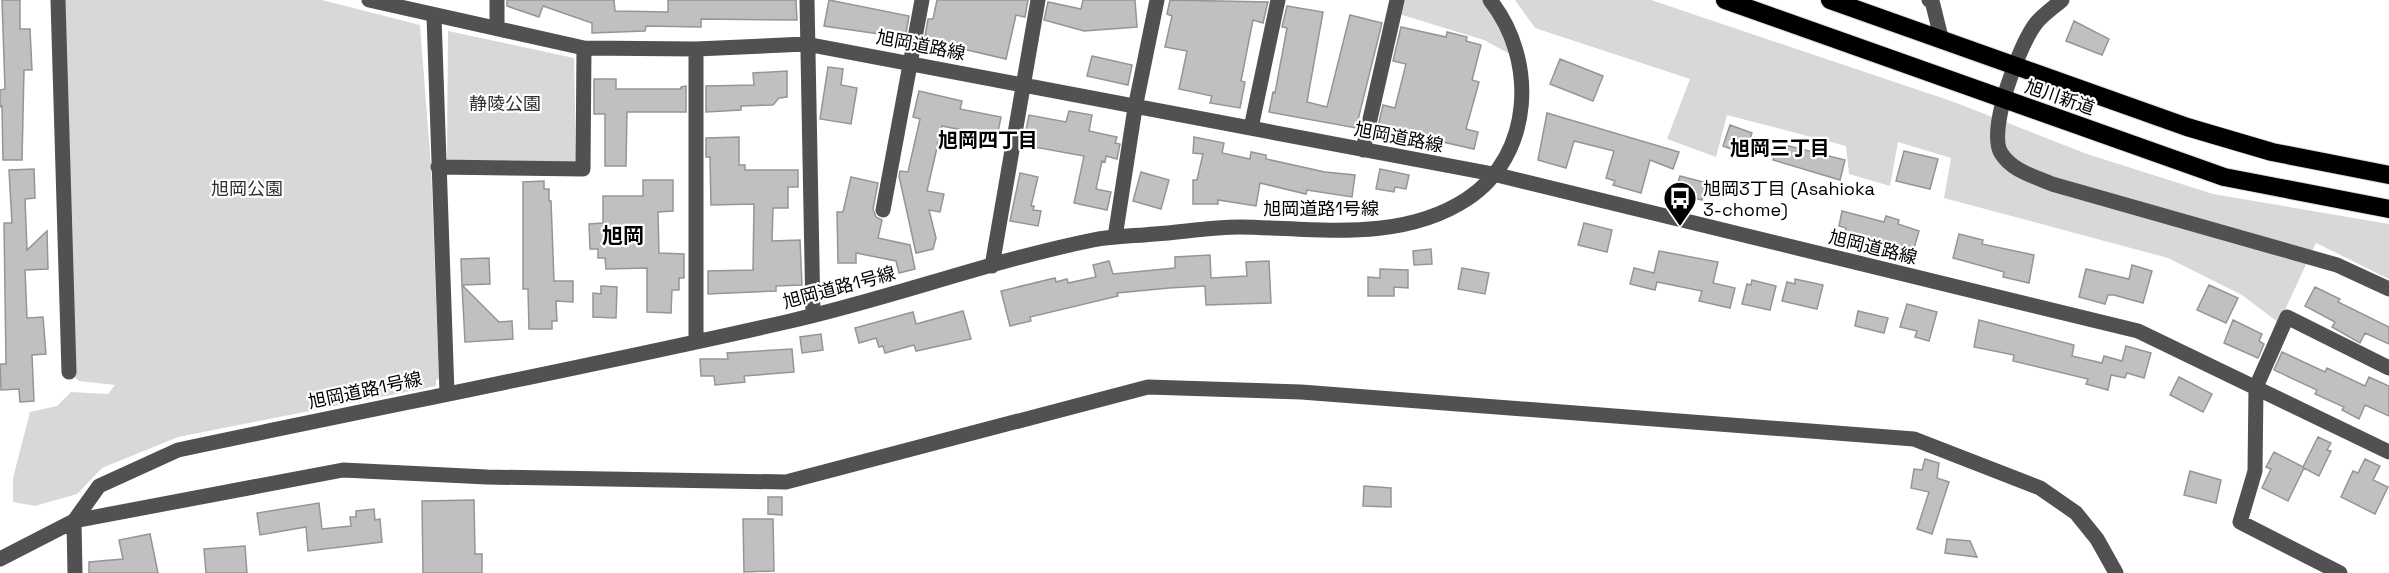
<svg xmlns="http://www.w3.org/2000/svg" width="2389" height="573" viewBox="0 0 2389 573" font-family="'Space Grotesk','Noto Sans JP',sans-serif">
  <rect width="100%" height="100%" fill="#fff"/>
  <path fill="#d8d8d8" d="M58 0H322L420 25 431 167 439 379 436 380V386L178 437 102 468 77 494 35 506 13 502V478L30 412 57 406 71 392 108 394 115 385 79 381 65 368Z
    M1402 0H1490L1519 59 1484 40 1399 14Z
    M1515 0H1651L1954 102 2087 154 2213 194 2389 224V279L2316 243 2279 323 2242 295 2168 258 1944 198 1951 158 1898 142 1890 186 1849 174 1846 146 1727 115 1716 157 1667 139 1690 79 1535 28Z
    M448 31 574 58 576 162 447 161Z"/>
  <path fill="#c0c0c0" stroke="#959595" stroke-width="1.5" d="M2 0H20V29H30L32 70H24L22 160H3L2 106 0 107V90L5 89Z
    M507 0H614L615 11 668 12V0H796L797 20 701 19V27L646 26 645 31 592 33V23L543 6 539 17 507 6Z
    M829 0 909 16 906 33 901 32 900 37 824 26Z
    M937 0H1028L1025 17 1016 15 1006 59 963 49 961 55 928 44 930 37 925 36 928 19H933Z
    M1083 0H1135L1137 27 1084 31 1044 20 1048 2 1081 9Z
    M1170 0 1268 2 1263 23 1253 20 1241 81 1245 82 1240 108 1210 103 1212 96 1179 89 1187 51 1165 47 1172 16 1167 14Z
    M1287 6 1323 12 1307 102 1327 107 1350 15 1382 23 1356 128 1269 112 1273 92 1275 93 1287 28 1282 27Z
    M2074 21 2109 39 2102 55 2066 41Z
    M1401 27 1446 37 1447 32 1467 37 1466 41 1481 45 1472 80 1479 82 1466 129 1478 132 1474 149 1407 134 1405 140 1377 131 1383 105 1395 108 1406 64 1393 61Z
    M1092 56 1132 65 1128 85 1087 76Z
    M1560 59 1603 76 1593 101 1550 84Z
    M828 67 843 69 841 85 857 88 851 124 820 119Z
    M787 71V97L779 98 773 105 741 106V110L706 112V86L754 85 753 73Z
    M594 79H616V89H681V87L686 86V112H627L626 166H605V114H594Z
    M919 91 962 101 960 109 1001 117 997 137 942 126 927 191 944 194 940 212 929 210 936 238 933 249 916 253 899 176 900 171 908 172 920 119 913 117Z
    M1069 111 1092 115 1089 131 1117 137 1115 143 1120 144 1117 159 1106 156 1105 162 1102 161 1096 189 1111 192 1107 210 1074 203 1084 156 1023 145 1029 115 1066 122Z
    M1547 113 1679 152 1673 169 1650 160 1641 193 1613 185 1615 181 1606 178 1614 151 1574 141 1566 168 1538 160Z
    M1730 125 1752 133 1745 154 1723 146Z
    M739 137V165H745V170H798V187H788V208H773L772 241 800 240 802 285 776 286V291L708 294V271L753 270 754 204 711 205 710 157H706V138Z
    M1194 137 1224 143 1222 153 1250 159 1251 152 1266 155V159L1325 172 1355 175 1352 197 1307 190 1306 194 1260 183 1256 206 1218 200V204H1193V180H1197L1203 154 1193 153Z
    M1777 143 1845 160 1840 180 1773 160Z
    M1904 151 1938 159 1930 189 1896 181Z
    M34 169 35 198 25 199 27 250 47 231 48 269 25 270 27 318 43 317 46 354 32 355 34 401 20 402 19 389 1 390 0 364H6L4 223H12L9 170Z
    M1380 169 1409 175 1406 189 1395 187 1394 192 1376 189Z
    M1141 172 1169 180 1161 209 1133 201Z
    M1020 173 1038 177 1031 206H1034L1033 210 1041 211 1038 226 1010 221Z
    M1680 176 1707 183 1702 200 1675 193Z
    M851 177 878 183 873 209 876 217 882 220 878 238 910 245 915 269 899 273 896 261 856 253V263H838L837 212H843Z
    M643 180H673V211L658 212 659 253 684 254V278H679V290H672L671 313 647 312V268L606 269 605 258H598V249H590L589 224 603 223V196H643Z
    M544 181V189H549V201H551L554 281H573V302L556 301 557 321H552V329H529L528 289H523V182Z
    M1842 211 1884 222 1886 216 1899 220 1898 224 1919 231 1914 248 1903 245 1901 251 1869 241 1868 245 1844 239 1846 228 1839 226Z
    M1584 223 1612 230 1607 252 1578 245Z
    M1959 234 1983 240 1982 244 2034 255 2029 283 2003 277 2004 272 1953 258Z
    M1431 249 1432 264 1414 265 1413 251Z
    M1659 251 1718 262 1713 283 1735 288 1730 308 1699 301 1702 291 1657 282 1655 290 1630 284 1634 268 1654 273Z
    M1210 255 1211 278 1247 276 1246 262 1269 261 1271 303 1206 305 1205 286 1169 288 1117 293 1118 296 1030 317 1031 321 1010 326 1001 291 1055 278 1056 282 1067 279 1068 283 1096 277 1093 265 1109 261 1113 274 1175 268V257Z
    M489 258 490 284 462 285 461 259Z
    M2132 265 2152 271 2143 303 2114 295H2108L2105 304 2079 297 2086 269 2129 279Z
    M1462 268 1489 273 1485 294 1458 289Z
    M1380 269 1408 270V288L1394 287V296H1368V277L1380 278Z
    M1795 279 1823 285 1817 309 1782 301 1787 282 1795 284Z
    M1752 280 1776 286 1770 310 1742 304 1747 284 1751 285Z
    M462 285 499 322 512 321 513 339 465 342Z
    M2209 285 2238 298 2226 323 2197 310Z
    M601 286 617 287 616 318 593 317V293L601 294Z
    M2315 287 2340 299 2338 302 2389 327V344L2365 333 2360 343 2332 327 2335 322 2305 306Z
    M1907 304 1937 312 1929 341 1915 337 1917 331 1900 327Z
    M963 311 971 339 916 351 914 345 885 353 883 346 879 347 876 338 859 343 855 328 913 312 916 324Z
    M1858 311 1888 318 1884 333 1855 326Z
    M1979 320 2074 345 2072 356 2102 363 2104 356 2122 361 2126 346 2151 353 2144 378 2127 373 2125 378 2111 375 2108 390 2086 384 2088 379 2013 361 2014 355 1974 347Z
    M2233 320 2262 334 2259 341 2264 344 2258 358 2224 343Z
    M821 334 823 350 802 353 800 337Z
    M792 349 794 372 744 376 745 382 715 385 714 376H701L700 359H728L727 353Z
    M2282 352 2325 372 2327 368 2365 386 2369 377 2389 386V416L2365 405 2359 419 2342 410 2344 407 2315 394 2317 390 2274 370Z
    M2179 377 2212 394 2203 412 2170 395Z
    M2318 437 2331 443 2327 450 2331 451 2319 476 2304 468 2288 501 2262 488 2271 469 2266 467 2274 452 2303 467Z
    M1925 459 1939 463 1937 478 1949 482 1932 534 1917 529 1929 492 1911 488 1914 469 1922 470Z
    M2365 459 2380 466 2373 480 2388 487 2375 514 2341 497 2353 471 2358 473Z
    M2190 471 2221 480 2216 503 2184 495Z
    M1364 486 1391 488V507L1363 506Z
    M768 497H782V515L768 514Z
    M474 500 475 554H482V573H423L422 501Z
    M319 503 322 529 351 526 350 517H356V511L374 509 375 520 380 519 382 542 308 551 306 527 260 535 257 513Z
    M743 519H773L774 571 744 572Z
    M150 534 158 573H89V562L123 559 119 540Z
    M1947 539 1970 541 1977 557 1945 553Z
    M245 546 247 573H206L204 549Z"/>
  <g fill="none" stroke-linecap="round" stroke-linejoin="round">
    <defs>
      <path id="highway" d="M1725 0 2224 177 2389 209
        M1830 0 2187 127 2272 152 2389 175"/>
    </defs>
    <use href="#highway" stroke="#dbdbdb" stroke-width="20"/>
    <path stroke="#515151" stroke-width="15" d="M58 0 69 372
      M369 0 584 48 696 49 806 44 1493 174 2138 331 2389 452
      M807 0 813 315
      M1929 0 1932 1 1942 41
      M2062 0C2054 7 2044 14 2037 22 2020 42 1987 130 2001 153 2012 171 2034 176 2052 184L2337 265 2389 289
      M434 16 447 393
      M497 28V0
      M696 49V341
      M1251 128 1278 0
      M1363 150 1397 0
      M438 167 583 169 584 48
      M883 210 922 0
      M1115 237 1135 108 1157 0
      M992 266 1038 0
      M0 559 74 521 343 470 487 477 786 482 1148 387 1301 392 1914 439 2040 488 2076 513 2097 539 2116 573
      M75 573 74 521 99 486 178 450C380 407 584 368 786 322 889 299 989 261 1093 240 1113 236 1135 236 1155 234 1183 232 1212 227 1240 227 1316 228 1400 243 1467 199 1534 155 1537 59 1490 0
      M2340 573 2240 522 2255 471 2256 387 2287 317 2389 368"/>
    <use href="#highway" stroke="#000" stroke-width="18"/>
  </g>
  <defs>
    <symbol id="bus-pin" viewBox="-11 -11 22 30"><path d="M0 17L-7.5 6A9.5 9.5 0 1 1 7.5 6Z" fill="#000" stroke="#fff"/><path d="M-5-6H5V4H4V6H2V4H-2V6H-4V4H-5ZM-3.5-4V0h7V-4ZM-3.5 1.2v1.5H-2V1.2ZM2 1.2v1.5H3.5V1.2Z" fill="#fff"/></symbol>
  </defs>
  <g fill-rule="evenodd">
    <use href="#bus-pin" x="1661" y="179" width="38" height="52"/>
  </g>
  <g text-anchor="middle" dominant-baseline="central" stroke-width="4.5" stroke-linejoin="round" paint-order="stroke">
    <g font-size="18" fill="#000" stroke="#fff">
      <text transform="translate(921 45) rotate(11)">旭岡道路線</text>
      <text transform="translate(2060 97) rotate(19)">旭川新道</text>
      <text transform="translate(1399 137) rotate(11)">旭岡道路線</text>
      <text x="1321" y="208">旭岡道路1号線</text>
      <text transform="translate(1873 247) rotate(14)">旭岡道路線</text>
      <text transform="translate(839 287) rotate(-15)">旭岡道路1号線</text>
      <text transform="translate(365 390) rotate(-12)">旭岡道路1号線</text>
    </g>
    <g font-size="18" fill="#2f2f2f" stroke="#fff">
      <text x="505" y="103">静陵公園</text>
      <text x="247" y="188">旭岡公園</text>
    </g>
    <g font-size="18" fill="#000" stroke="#fff" text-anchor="start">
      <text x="1703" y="188">旭岡3丁目 (Asahioka<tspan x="1703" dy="21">3-chome)</tspan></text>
    </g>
    <g font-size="20" font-weight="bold" fill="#000" stroke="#fff">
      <text x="988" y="140">旭岡四丁目</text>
      <text x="1780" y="148">旭岡三丁目</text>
    </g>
    <g font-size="21" font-weight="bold" fill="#000" stroke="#fff">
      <text x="623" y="235">旭岡</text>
    </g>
  </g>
</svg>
